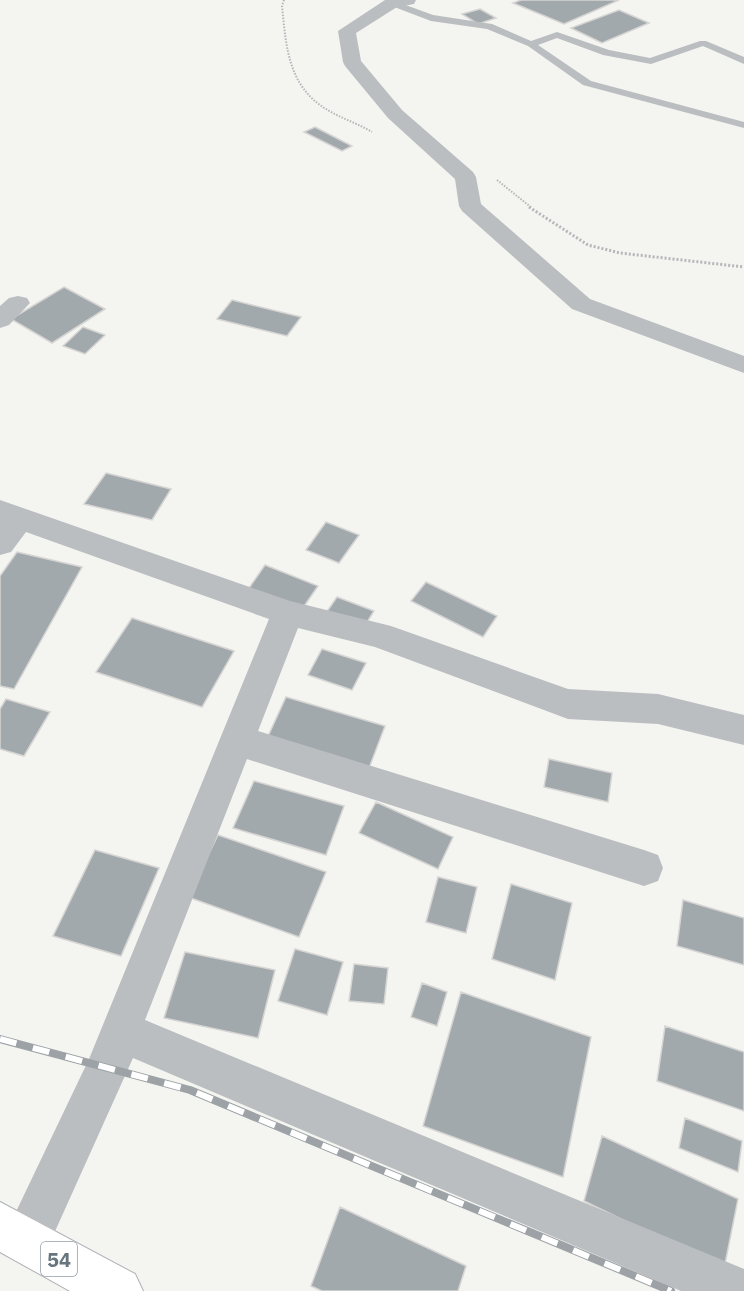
<svg xmlns="http://www.w3.org/2000/svg" width="744" height="1291" viewBox="0 0 744 1291" font-family="'IBM Plex Sans',sans-serif">
  <rect width="100%" height="100%" fill="#f4f4f1"/>
  <path fill="#a2a9ad" stroke="#d6d5d4" stroke-width="1.5" d="M521 0H619L564 24 513 3Z
    M480 9 496 18 478 24 462 14Z
    M619 10 649 23 602 43 571 28Z
    M315 127 352 146 342 151 304 132Z
    M64 287 105 309 52 343 11 319Z
    M232 300 301 317 287 336 217 319Z
    M83 327 105 335 85 354 63 346Z
    M106 473 171 489 152 520 84 504Z
    M326 522 359 535 339 563 306 550Z
    M17 552 82 567 14 689 0 686V576Z
    M265 565 318 586 300 612 247 591Z
    M426 582 497 616 483 637 411 601Z
    M337 597 374 611 364 627 326 613Z
    M132 618 234 651 202 707 96 672Z
    M322 649 366 663 352 690 308 675Z
    M286 697 385 726 366 776 264 745Z
    M6 699 50 712 24 756 0 749V709Z
    M549 759 612 773 608 802 544 787Z
    M254 781 344 806 326 855 233 828Z
    M376 802 453 837 438 869 359 833Z
    M218 835 326 872 299 937 188 897Z
    M95 850 159 868 121 956 53 936Z
    M438 877 477 887 466 933 426 922Z
    M511 884 572 903 555 980 492 959Z
    M683 900 744 918V965L677 946Z
    M295 949 343 962 327 1015 278 1001Z
    M185 952 275 970 258 1038 164 1018Z
    M354 964 388 968 384 1004 349 1001Z
    M422 983 447 992 437 1026 411 1017Z
    M461 992 591 1037 563 1177 423 1126Z
    M665 1026 744 1052V1111L657 1081Z
    M685 1118 742 1141 738 1172 679 1148Z
    M602 1136 738 1199 724 1269 584 1201Z
    M340 1207 466 1266 458 1291H322L311 1286Z"/>
  <g fill="none" stroke-linecap="round" stroke-linejoin="round">
    <defs>
      <path id="primary" d="M0 1202 135 1274 143 1291H70L0 1252Z"/>
    </defs>
    <use href="#primary" stroke="#aeb2b5" stroke-width="2"/>
    <path stroke="#b4b7b9" stroke-width="2" stroke-dasharray="1.5 1.5" stroke-linecap="butt" d="M284 0 282 6C286 46 288 86 326 109 340 118 357 123 372 132
      M497 180 532 208"/>
    <path stroke="#b4b7b9" stroke-width="3" stroke-dasharray="2 2" stroke-linecap="butt" d="M529 207 588 245 620 253 744 267"/>
    <path fill="#babec0" fill-rule="evenodd" d="M392 0 433 15 492 24 531 41 557 32 609 50 650 58 700 41H706L744 57V64L703 46 651 64 603 55 557 38 538 45 591 81 744 122V128L583 85 528 46 487 29 431 21 389 5V1Z"/>
    <path fill="#babec0" fill-rule="evenodd" d="M385 0H416L414 4 397 7 356 33 361 61 402 110 473 172 476 177 481 204 590 299 744 356V373L572 309 462 211 459 206 455 179 388 118 345 66 343 62 338 31Z
      M18 296 27 298 30 303 9 325 0 328V306L9 298Z
      M0 500 290 601 391 626 568 689 658 694 744 715V745L658 724 568 719 375 647 298 628 258 731 644 850 658 855 663 868 658 881 644 886 247 759 145 1020 744 1269V1291H681L133 1058 43 1258 26 1265 9 1258 2 1241 89 1059 269 619 26 532 11 552 0 555Z"/>
    <use href="#primary" fill="#fff" fill-rule="evenodd"/>
    <defs>
      <path id="rail" d="M0 1039 190 1090 671 1291"/>
    </defs>
    <use href="#rail" stroke="#9ca2a6" stroke-width="8"/>
    <use href="#rail" stroke="#fff" stroke-width="6" stroke-dasharray="17" stroke-linecap="butt"/>
  </g>
  <g text-anchor="middle" dominant-baseline="central" stroke-width="6" stroke-linejoin="round" paint-order="stroke">
    <rect fill="#fff" stroke="#959ea5" stroke-width="1.5" x="41" y="1242" width="36" height="34" rx="4.5"/>
    <g font-size="20" font-weight="bold" fill="#67757e">
      <text x="59" y="1259">54</text>
    </g>
  </g>
</svg>
